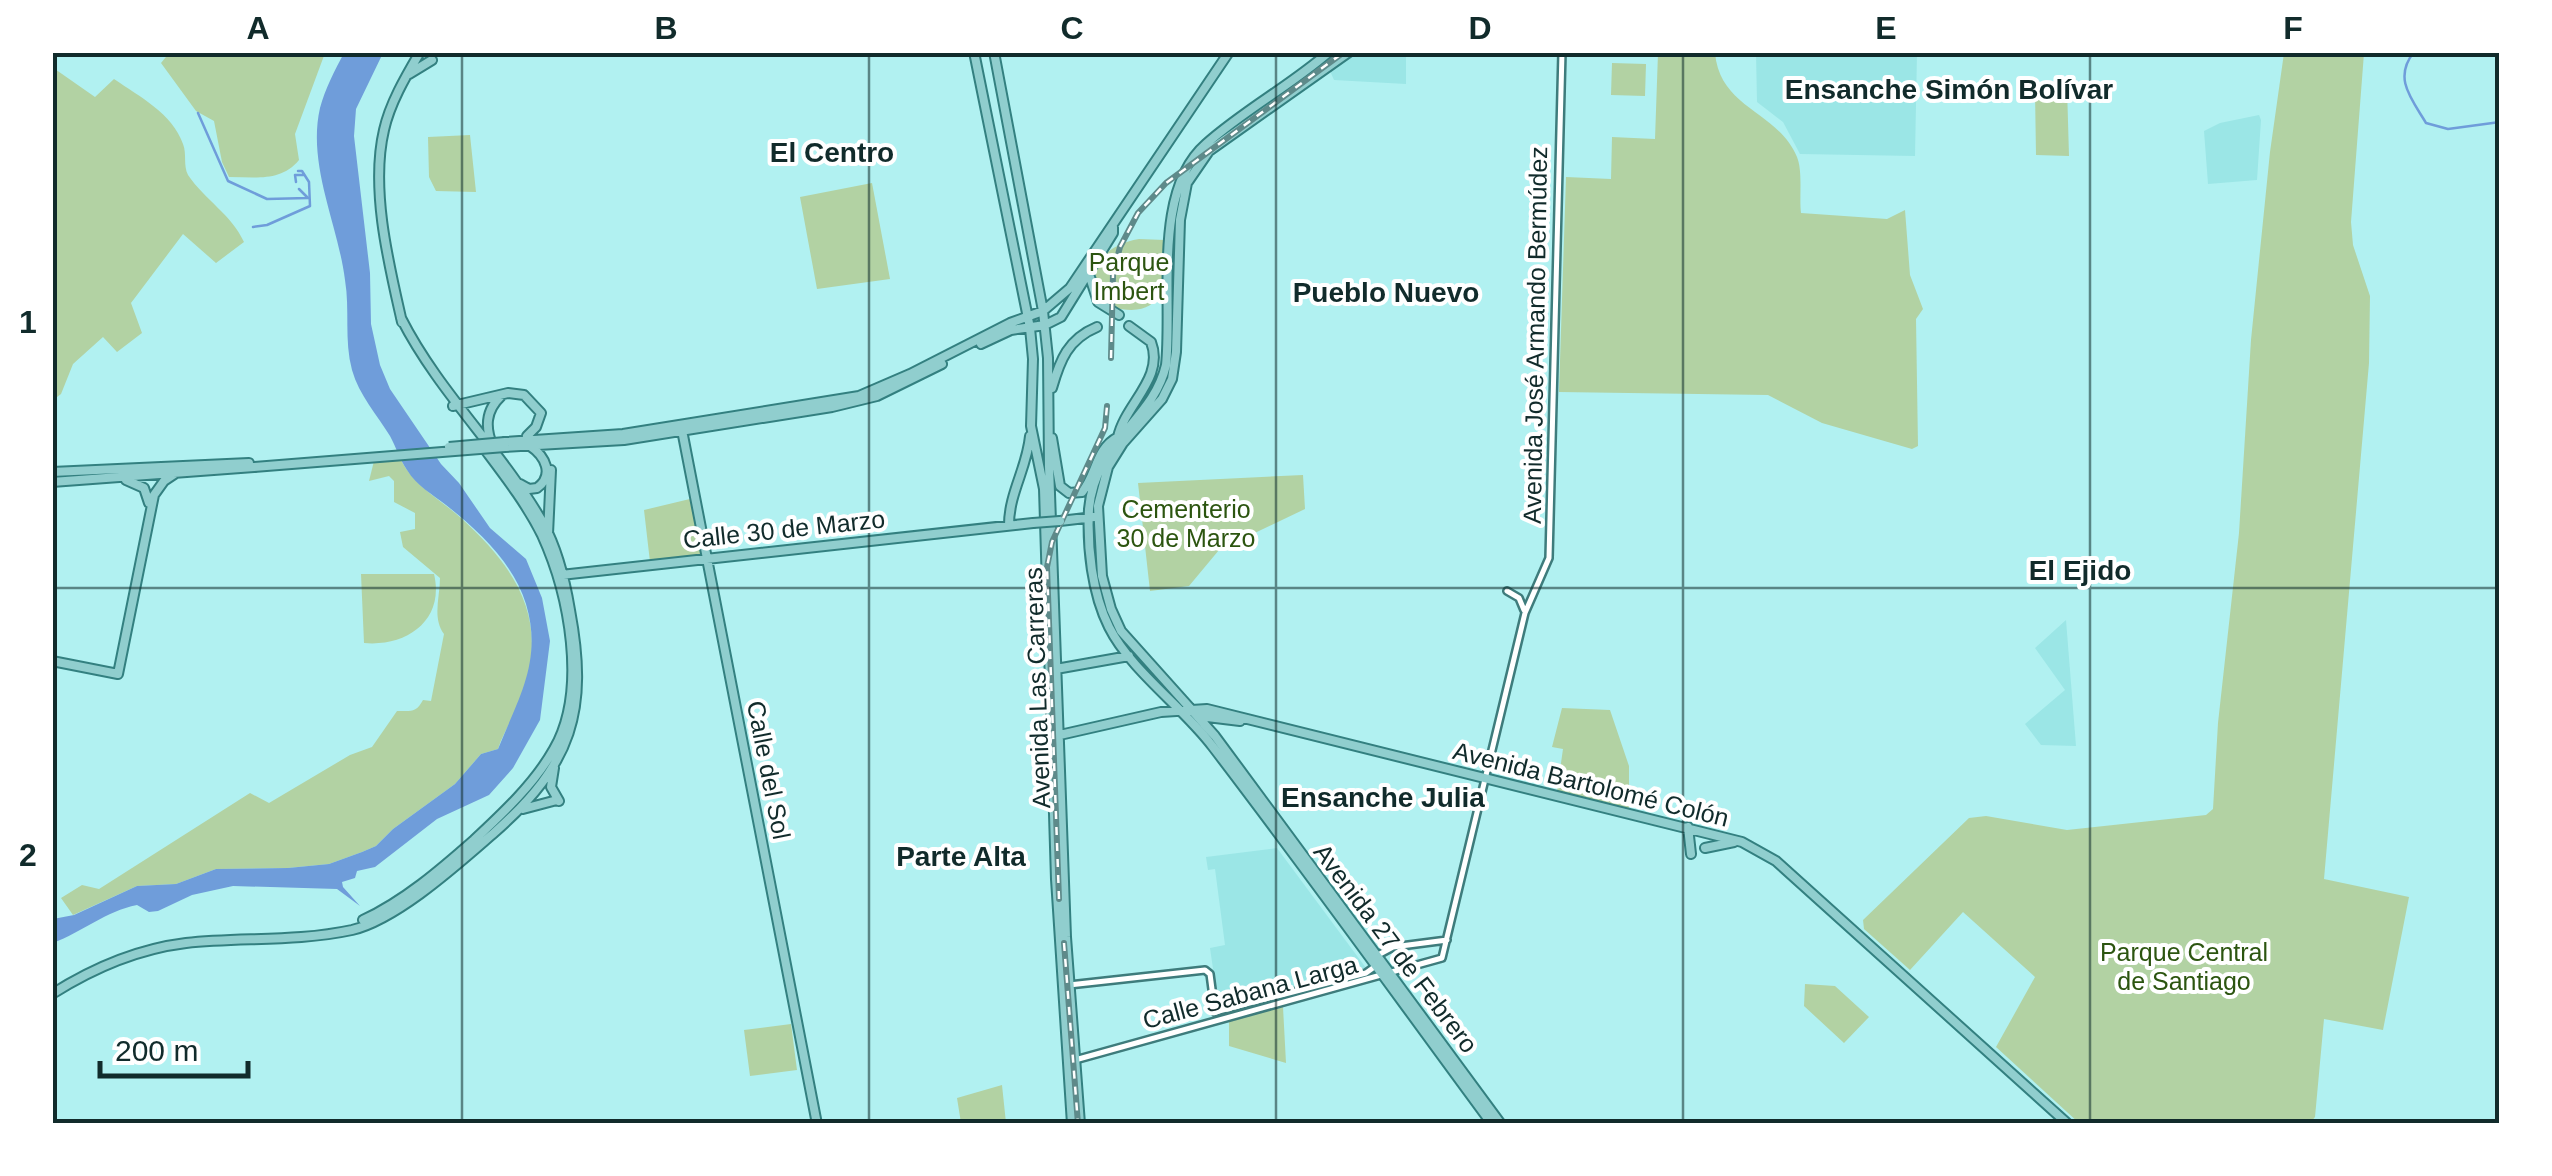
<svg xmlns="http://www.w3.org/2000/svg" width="2552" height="1176" viewBox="0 0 2552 1176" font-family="Arial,sans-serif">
  <rect width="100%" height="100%" fill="#b1f1f1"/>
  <path fill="#9be6e6" d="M1356 53H1435V57L1406 56V84L1334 80 1330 71Z
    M1756 53H1917L1915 156 1800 154 1783 122 1757 102Z
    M2259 115 2261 120 2257 180 2208 184 2204 131 2220 123Z
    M2066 620 2076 746 2041 745 2025 724 2065 690 2035 648Z
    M1277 848 1366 968 1219 1010 1210 948 1225 945 1215 869 1208 870 1206 857Z"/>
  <path fill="#b2d2a3" d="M170 52 325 53 295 134 299 160C281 182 256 177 229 177L222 162 214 121 196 111 161 63Z
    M1658 53H1715C1720 109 1778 111 1797 157 1803 172 1799 197 1801 213L1887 219 1905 210 1910 275 1923 309 1916 319 1918 446 1912 449 1822 423 1768 395 1559 392 1566 177 1611 179 1612 137 1655 139Z
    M2284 53H2364L2351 222 2353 245 2370 296 2369 363 2324 879 2409 897 2383 1030 2324 1019 2315 1117 2310 1123H2079L1996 1047 2035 977 1963 912 1910 970 1864 929 1863 920 1969 818 1986 816 2067 830 2206 815 2213 809 2218 723 2239 533 2251 340 2270 152Z
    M1612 63 1646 64 1645 96 1611 95Z
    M52 67 95 97 114 79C140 97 172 113 183 144 187 154 183 165 188 175 205 200 231 214 244 242L216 263 183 234 131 303 142 333 117 352 103 337 73 364 61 394 53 400Z
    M2067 87 2069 156 2036 155 2035 92Z
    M470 135 476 192 436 191 429 177 428 137Z
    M872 183 890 279 817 289 800 197Z
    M1139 239 1165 240C1165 282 1167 321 1111 307 1078 276 1101 245 1139 239Z
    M401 460C414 486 440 499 461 518 515 567 549 618 523 693 517 713 504 730 498 749L481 754 455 784 393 829 376 846 362 852 329 864 288 868 216 869 176 884 137 886 73 915 61 898 82 885 99 889 250 793 269 803 350 755 372 747 397 711C411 711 416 713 423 700L431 701 444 634C432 618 440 597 440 578L403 547 400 532 415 529V513L394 502V481L389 476 369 481 374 461Z
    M1303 475 1305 509 1219 550 1189 586 1150 591 1138 483Z
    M694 498 705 551 702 555 650 562 644 510Z
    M361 574H434C445 620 407 647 364 643Z
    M1562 708 1610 710 1629 766V809L1557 791 1563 749 1552 747Z
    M1805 984 1835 986 1869 1017 1844 1043 1804 1006Z
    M1283 1007 1286 1063 1229 1046V1020Z
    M791 1024 797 1070 750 1076 744 1030Z
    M1002 1085 1006 1123H961L957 1098Z"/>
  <path fill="#6f9dda" d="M344 53H383L356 109 354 136 370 273 371 324 380 365 390 389 441 464 459 483 490 528 526 559 542 598 550 641 540 720 513 768 489 795 437 819 375 867 357 871 355 878 342 882 343 887 360 906 337 889 233 886 192 895 158 911 149 912 137 905C106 911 82 932 53 943V919L74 915 137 886 176 884 216 869 288 868 329 864 362 852 376 846 393 829 455 784 481 754 498 749C518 699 543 661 526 604 514 564 479 531 446 505 432 494 417 486 407 470 400 460 396 447 390 436 377 415 359 395 352 370 344 340 350 310 345 280 338 224 307 165 320 108 325 89 335 70 344 53Z"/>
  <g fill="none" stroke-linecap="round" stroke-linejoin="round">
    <path stroke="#6f9dda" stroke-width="2.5" d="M2414 52C2393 78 2411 98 2426 123L2448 129 2500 122
      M198 113 228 181 267 199 308 198
      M296 182 295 175H303
      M299 189 307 197
      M253 227 267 225 310 206 309 182 302 171H298"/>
    <defs>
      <path id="minor" d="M1507 591 1519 598 1524 610
        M1378 955 1393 947 1447 940
        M1069 985 1205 970 1210 974 1215 1012
        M1215 1012 1366 973 1377 965
        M1075 1060 1442 958 1525 613 1549 558 1562 52"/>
      <path id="major" d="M974 52 1030 328 1033 359 1031 426 1044 489 1056 879 1072 1124
        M994 52 1043 311 1048 358 1049 466 1066 937 1080 1124
        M1329 52C1290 86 1244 110 1206 144 1152 191 1173 299 1166 365 1153 421 1095 441 1089 509 1087 547 1092 593 1109 627 1131 671 1183 707 1213 747 1308 871 1399 998 1492 1124
        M1349 52 1209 151 1187 183 1180 220 1176 352 1172 379 1162 399 1123 443 1108 467 1098 506 1102 576 1111 609 1121 631 1215 736 1501 1124
        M409 74 432 60
        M1089 274 1098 302 1119 315
        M402 322C389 265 370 189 384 130 390 103 406 76 420 52
        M981 344 1011 330 1045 325 1061 317 1113 233V227
        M1052 388C1060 360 1068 339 1097 327
        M453 406 508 393 524 395 541 413 536 427 527 436
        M681 425 817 1124
        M1052 438 1060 486 1069 493 1082 492C1097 475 1095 449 1118 437 1125 404 1165 378 1151 342L1129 326
        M505 442 623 434 859 396 910 374 1010 323 1043 311 1070 288 1229 52
        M493 447C485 428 485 411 501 396
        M505 447 624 440 832 407 877 396 942 364
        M52 472 249 463
        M126 480 144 488 149 503
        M52 482 254 467
        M520 484 529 489 537 488C555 475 545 456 530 446
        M1060 521 1094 517
        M1009 525C1009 493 1027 468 1030 436
        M548 534 551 470
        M561 575 1033 523
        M52 661 118 674 154 495 164 481 176 473
        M1056 669 1129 656
        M1199 716 1240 721
        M1051 737 1161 712 1207 709 1742 842 1776 861 2068 1124
        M554 768 551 787 559 801
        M523 809 557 800
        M1688 827 1691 854
        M1705 848 1734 842
        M363 920C404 901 440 870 474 840 503 813 535 783 554 749 588 690 569 594 542 535 526 503 504 475 483 447
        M52 994C93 968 137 949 186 943 241 937 296 942 352 930 398 919 459 863 495 832 572 764 589 711 570 610 565 580 558 550 543 523 502 451 439 393 401 318"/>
    </defs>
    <use href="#minor" stroke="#3e7c7c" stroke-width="10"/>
    <use href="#major" stroke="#338080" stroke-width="12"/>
    <use href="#minor" stroke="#fff" stroke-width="5"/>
    <use href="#major" stroke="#90cece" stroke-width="8"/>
    <defs>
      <path id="rail" d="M1111 358 1113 274 1120 247 1138 213 1166 183 1344 52
        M1059 899 1047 567 1052 542 1105 428 1107 406
        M1064 943 1078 1124"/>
    </defs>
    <use href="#rail" stroke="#5e8a8a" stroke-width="6"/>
    <use href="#rail" stroke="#fff" stroke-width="2.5" stroke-dasharray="8" stroke-linecap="butt"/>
    <defs>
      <path id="major-bridge" d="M449 447 505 442
        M254 467 505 447
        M1033 523 1060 521"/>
    </defs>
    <use href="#major-bridge" stroke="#338080" stroke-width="12" stroke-linecap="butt"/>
    <use href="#major-bridge" stroke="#90cece" stroke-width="8"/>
  </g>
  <path fill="none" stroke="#112b2b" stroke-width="2.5" stroke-opacity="0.55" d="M462 52V1124M869 52V1124M1276 52V1124M1683 52V1124M2090 52V1124M52 588H2500"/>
  <g text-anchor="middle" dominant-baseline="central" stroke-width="8" stroke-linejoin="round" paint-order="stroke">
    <g font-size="25" fill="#2c5510" stroke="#fff">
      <text x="1129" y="262">Parque<tspan x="1129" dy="29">Imbert</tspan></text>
      <text x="1186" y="509">Cementerio<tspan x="1186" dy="29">30 de Marzo</tspan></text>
      <text x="2184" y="952">Parque Central<tspan x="2184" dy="29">de Santiago</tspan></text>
    </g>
    <g font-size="25" fill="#112b2b" stroke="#fff">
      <text transform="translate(1535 335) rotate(-89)">Avenida José Armando Bermúdez</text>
      <text transform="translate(784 529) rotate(-6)">Calle 30 de Marzo</text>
      <text transform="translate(1037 688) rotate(-92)">Avenida Las Carreras</text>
      <text transform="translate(769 770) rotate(79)">Calle del Sol</text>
      <text transform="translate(1591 784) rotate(14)">Avenida Bartolomé Colón</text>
      <text transform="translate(1396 948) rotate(53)">Avenida 27 de Febrero</text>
      <text transform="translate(1250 992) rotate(-15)">Calle Sabana Larga</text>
    </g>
    <g font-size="28" font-weight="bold" fill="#112b2b" stroke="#fff">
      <text x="1949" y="89">Ensanche Simón Bolívar</text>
      <text x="832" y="152">El Centro</text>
      <text x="1386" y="292">Pueblo Nuevo</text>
      <text x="2080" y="570">El Ejido</text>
      <text x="1383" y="797">Ensanche Julia</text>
      <text x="961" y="856">Parte Alta</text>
    </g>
  </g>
  <rect width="2552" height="1176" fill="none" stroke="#ffffff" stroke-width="110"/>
  <path d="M100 1061v15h148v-15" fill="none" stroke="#112b2b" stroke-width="5"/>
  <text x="115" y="1061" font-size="30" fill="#112b2b" stroke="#ffffff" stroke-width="8" paint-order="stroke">200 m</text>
  <rect x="55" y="55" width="2442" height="1066" fill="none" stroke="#112b2b" stroke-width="4"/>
  <g font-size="32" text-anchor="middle" font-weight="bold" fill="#112b2b">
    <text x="258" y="39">A</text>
    <text x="666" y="39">B</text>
    <text x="1072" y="39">C</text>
    <text x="1480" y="39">D</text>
    <text x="1886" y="39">E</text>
    <text x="2293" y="39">F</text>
    <text x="28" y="333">1</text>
    <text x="28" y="866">2</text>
  </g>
</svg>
